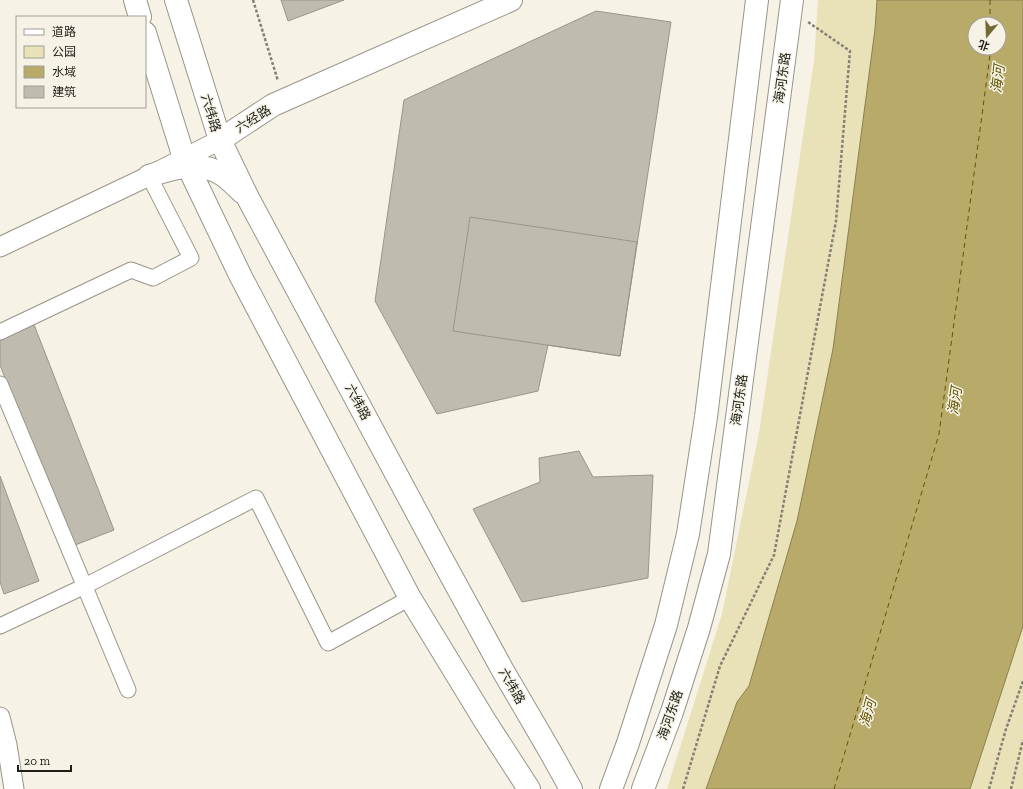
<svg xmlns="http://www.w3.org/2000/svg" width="1023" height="789" viewBox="0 0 1023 789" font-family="'Zilla Slab','Noto Sans SC',serif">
  <rect width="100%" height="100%" fill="#f6f3e6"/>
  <path fill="#e9e1b8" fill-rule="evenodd" d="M818 0H1023V789H667L722 614 759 433 814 61ZM975 24H999V48H975Z"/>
  <path fill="#b8aa69" stroke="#8a8051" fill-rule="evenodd" d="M877 0H1023V626L970 789H706L737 702 749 686 797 521 833 349 875 29ZM975 24H999V48H975Z"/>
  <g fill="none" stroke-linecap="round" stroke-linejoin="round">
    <path stroke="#635400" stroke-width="1" stroke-dasharray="5 4" stroke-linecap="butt" d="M990 0V24
      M834 789 939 434 991 48"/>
  </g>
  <path fill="#bfbcaf" stroke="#989689" d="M281 0H344L288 21Z
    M596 11 671 22 620 356 548 345 538 391 437 414 375 301 404 100Z
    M470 217 637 242 620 356 453 331Z
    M33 322 114 530 70 547 0 365V335Z
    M579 451 593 477 653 475 648 578 522 602 473 509 540 482 539 458Z
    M0 476 39 581 4 594 0 582Z"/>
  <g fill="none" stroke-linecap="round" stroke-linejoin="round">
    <defs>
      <path id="minor" d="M0 332 131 270 153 278 191 258 149 176
        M0 384 128 690
        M0 626 85 586 256 498 328 643 410 598"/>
      <path id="tertiary" d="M0 247 149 176 220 140
        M0 717 7 745 14 789"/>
      <path id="secondary" d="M220 140 273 105 511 0
        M611 789 628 743 666 625 688 534 706 417 757 0
        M643 789 672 712 699 628 719 554 792 0"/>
      <path id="primary" d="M135 0 140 17
        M176 0 220 140 248 198 437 550 502 669 551 753 571 789
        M145 33 184 158 241 277 410 598 485 721 529 789
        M149 176C173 168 199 159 223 175 230 180 236 186 242 192"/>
    </defs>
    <use href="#minor" stroke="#989588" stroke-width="17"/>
    <use href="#tertiary" stroke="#989588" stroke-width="21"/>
    <use href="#secondary" stroke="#989588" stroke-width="24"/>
    <use href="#primary" stroke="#989588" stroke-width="24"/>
    <path stroke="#828077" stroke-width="2.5" stroke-dasharray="3 2" stroke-linecap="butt" d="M253 0 278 81
      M683 789 720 666 774 555 836 221 850 51 808 22
      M989 789 1006 729 1023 681
      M1011 789 1023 740"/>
    <use href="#minor" stroke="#fff" stroke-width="15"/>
    <use href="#tertiary" stroke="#fff" stroke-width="19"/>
    <use href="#secondary" stroke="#fff" stroke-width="22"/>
    <use href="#primary" stroke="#fff" stroke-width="22"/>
  </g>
  <g text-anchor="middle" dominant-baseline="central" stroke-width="3" stroke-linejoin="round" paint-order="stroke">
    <g font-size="13" fill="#1e1d18" stroke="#f6f3e6">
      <text transform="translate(782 78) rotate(-82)">海河东路</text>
      <text transform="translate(211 113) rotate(73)">六纬路</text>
      <text transform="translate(253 119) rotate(-32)">六经路</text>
      <text transform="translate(739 400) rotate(-82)">海河东路</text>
      <text transform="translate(358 402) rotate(62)">六纬路</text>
      <text transform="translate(512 686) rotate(60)">六纬路</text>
      <text transform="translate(670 715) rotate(-71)">海河东路</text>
    </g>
    <g font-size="14" font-style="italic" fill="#635400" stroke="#f6f3e6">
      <text transform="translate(998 79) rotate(-83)">海河</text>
      <text transform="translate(955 401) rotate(-82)">海河</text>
      <text transform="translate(868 713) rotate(-74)">海河</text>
    </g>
  </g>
  <rect x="16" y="16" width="130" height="92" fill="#f6f3e6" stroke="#a09d94"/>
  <rect x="24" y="29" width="20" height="6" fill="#ffffff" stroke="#a09d94"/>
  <text x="52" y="36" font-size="12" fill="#1e1d18">道路</text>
  <rect x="24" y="46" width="20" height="12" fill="#e9e1b8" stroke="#a09d94"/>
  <text x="52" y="56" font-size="12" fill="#1e1d18">公园</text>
  <rect x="24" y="66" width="20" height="12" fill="#b8aa69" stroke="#a09d94"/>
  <text x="52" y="76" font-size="12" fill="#1e1d18">水域</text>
  <rect x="24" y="86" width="20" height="12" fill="#bfbcaf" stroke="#a09d94"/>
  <text x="52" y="96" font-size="12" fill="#1e1d18">建筑</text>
  <g transform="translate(987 36) rotate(199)"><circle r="19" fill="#f6f3e6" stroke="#a09d94"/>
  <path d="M0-3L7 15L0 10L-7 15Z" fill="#746935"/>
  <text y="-6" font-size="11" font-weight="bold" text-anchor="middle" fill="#1e1d18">北</text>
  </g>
  <path d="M18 765v6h53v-6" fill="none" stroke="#1e1d18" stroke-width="2"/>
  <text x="24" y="765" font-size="12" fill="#1e1d18" stroke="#f6f3e6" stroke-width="3" paint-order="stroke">20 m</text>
</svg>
